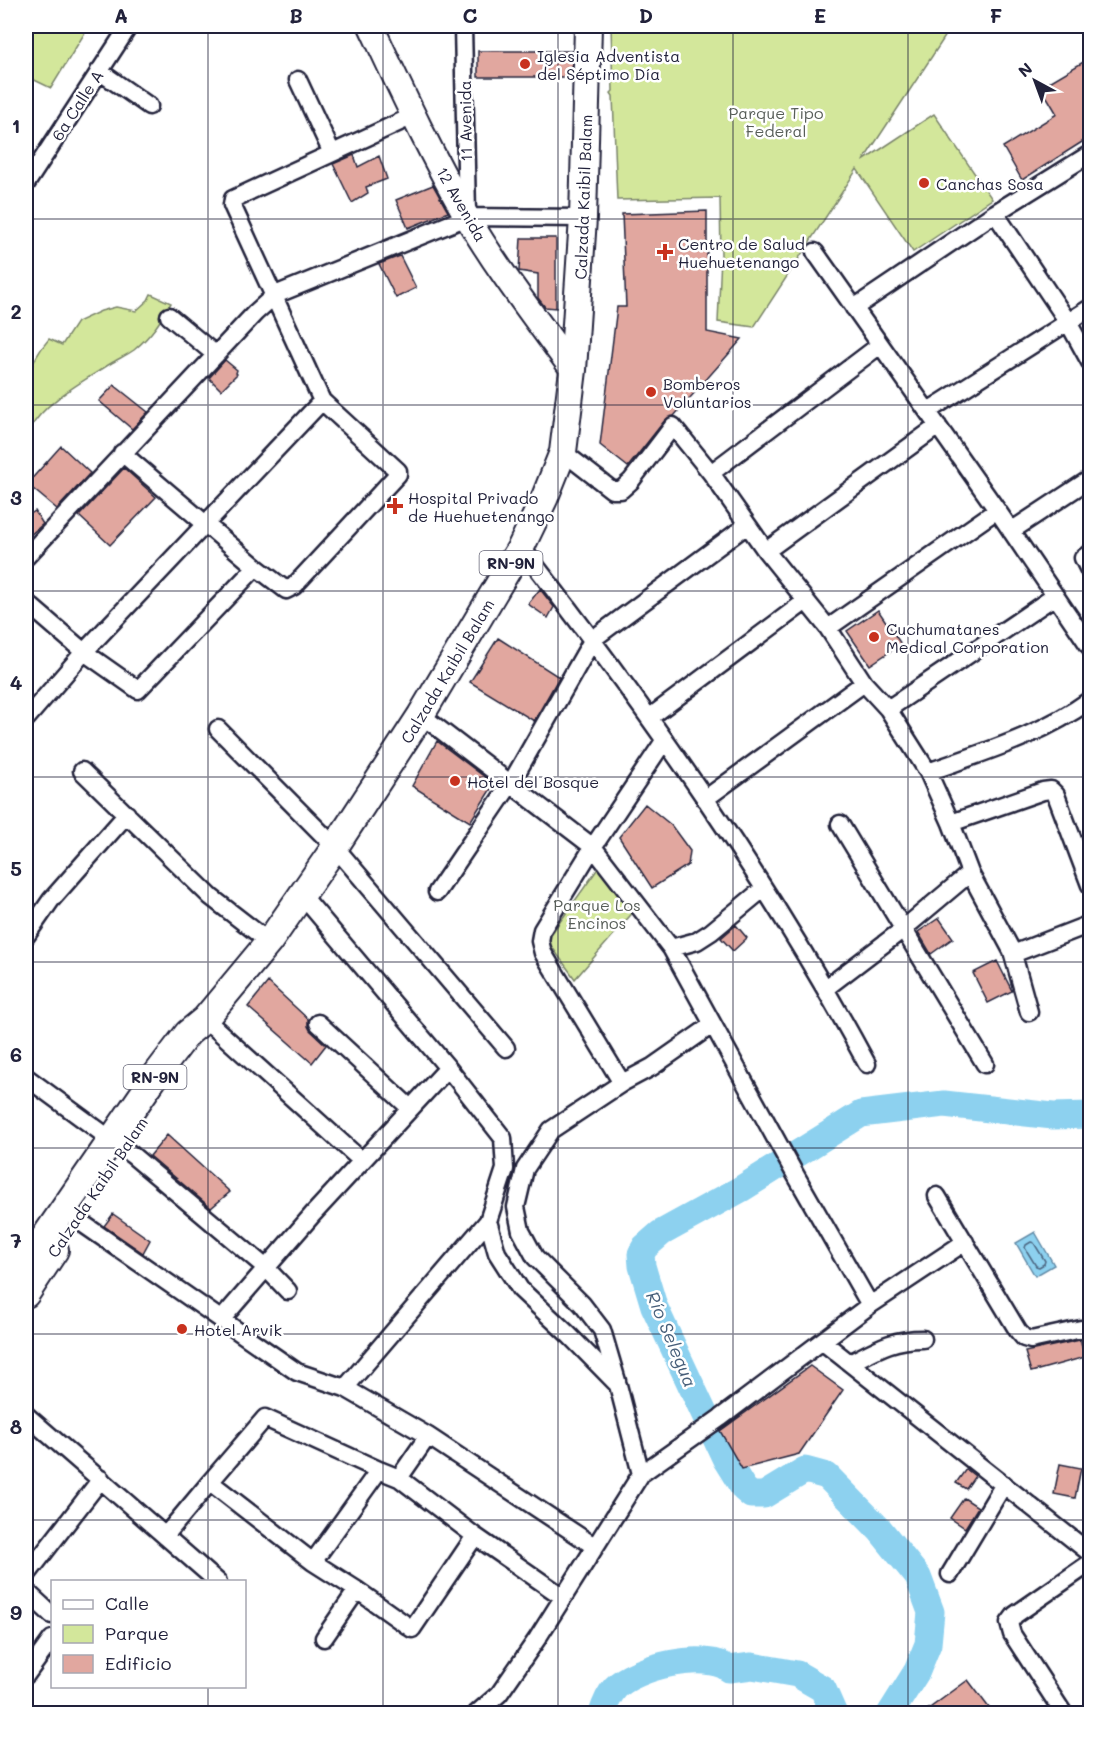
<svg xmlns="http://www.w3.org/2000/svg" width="1116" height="1739" viewBox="0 0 1116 1739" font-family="Mali,sans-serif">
  <rect width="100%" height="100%" fill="#fff"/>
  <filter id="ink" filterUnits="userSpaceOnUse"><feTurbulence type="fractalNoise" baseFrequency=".0167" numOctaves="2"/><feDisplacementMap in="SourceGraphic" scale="12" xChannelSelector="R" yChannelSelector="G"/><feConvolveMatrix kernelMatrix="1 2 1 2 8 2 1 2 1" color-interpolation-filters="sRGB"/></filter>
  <g filter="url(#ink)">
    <path fill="#d3e79b" stroke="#7a846b" stroke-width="1.5" d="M26 26H89L51 88 26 76Z
      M611 26H952L863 161 934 114 992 199 913 252 857 169 754 327 718 322 721 256 720 198 617 200 613 96 611 93 613 91Z
      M151 294 171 303C160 322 152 335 134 350 127 355 118 359 110 364 85 380 42 403 29 431L26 432C26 394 22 370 49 339L62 345 77 322 101 311 116 307 136 311 148 300Z
      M599 867 636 909 575 979 547 940Z"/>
    <path fill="#8dd1ef" stroke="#628ba7" stroke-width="1.5" d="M1035 1232 1054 1265 1035 1276 1016 1243Z"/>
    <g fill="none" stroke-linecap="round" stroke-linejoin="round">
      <path stroke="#4d6883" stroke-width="1.5" d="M1031 1242 1034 1243 1045 1261 1044 1264 1039 1267 1036 1266 1025 1248 1026 1245Z"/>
      <path stroke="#8dd1ef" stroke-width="27" d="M602 1714C605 1704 608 1696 615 1688 635 1667 706 1650 729 1669L752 1666 797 1674 823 1689 834 1714
        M890 1714 917 1671 928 1644 931 1612 918 1577 880 1530 827 1476 805 1470 764 1495H751L744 1489 726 1460 654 1306 642 1266 641 1254 645 1247 661 1233 741 1189 861 1114 944 1104 1053 1116 1090 1115"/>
    </g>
    <path fill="#e1a79f" stroke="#22223b" stroke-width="1.5" d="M478 51H572V77H478Z
      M1090 58V137L1022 180 1003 147 1057 114 1041 87Z
      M354 155 358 167 379 156 387 179 366 187 368 193 352 203 333 164Z
      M433 185 448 212 408 228 396 200Z
      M707 211V332L742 339 674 416 665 420 628 467 600 445 617 307H626L622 214Z
      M521 238H556V308L545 307 538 298V274L519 271Z
      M400 256 416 288 396 298 379 264Z
      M225 360 237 370 236 373 237 374 221 390 209 378Z
      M114 385 148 412 132 429 99 401Z
      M61 446 90 473 57 509 27 484Z
      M124 468 156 497 110 545 79 516Z
      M35 511 43 524 30 535 26 528V517Z
      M540 589 554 607 548 618 528 604Z
      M878 610 901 644 870 665 847 631Z
      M498 638 559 677 534 721 470 682Z
      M437 741 494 784 470 822 412 786Z
      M645 804 671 825 690 851 688 865 652 888 619 837Z
      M939 918 953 938 931 954 918 932Z
      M736 925 747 938 733 951 721 938Z
      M997 961 1012 991 988 1003 973 973Z
      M268 982 308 1019V1026L310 1030 326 1045 312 1063 248 1007Z
      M167 1135 230 1192 211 1208 150 1156Z
      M113 1214 150 1240 143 1253 104 1226Z
      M1080 1340 1085 1357 1031 1372 1025 1352Z
      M810 1366 843 1390 799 1454 742 1469 720 1431Z
      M1060 1464 1081 1468 1075 1498 1054 1494Z
      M966 1469 975 1476 966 1489 956 1483Z
      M964 1498 978 1507 965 1528 950 1518Z
      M968 1680 993 1713H923Z"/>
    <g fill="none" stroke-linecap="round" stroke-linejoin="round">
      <defs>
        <path id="street" d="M463 26 467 214
          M99 71 149 106
          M298 80 332 153
          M26 184 129 26
          M995 213 1068 322 1090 362
          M815 252 997 510 1090 647
          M854 308 995 213 1090 154
          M169 316 216 355
          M928 411 1090 308
          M563 452 612 490H621L631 481 673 426 711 473 766 551 828 628 864 683 888 709 928 772 951 823 970 873 1012 951 1029 1012
          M122 453 256 567 286 590 294 586 398 474V471L322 401 232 205 233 199 413 116
          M711 473 880 345
          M1011 531 1090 479
          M521 547C648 710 769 881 867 1064
          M766 551 938 426
          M1090 553 1083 558 1090 572
          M26 557 255 313 275 295 467 217 583 218
          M26 602 84 652 138 690 256 567
          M828 628 997 510
          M888 709 1055 596
          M421 715 593 847 671 948 795 1174 870 1305
          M649 718 806 601
          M26 719 84 652 322 401
          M218 729 335 847 506 1048
          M82 771 211 897 269 942
          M928 772C984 752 1042 735 1090 700
          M705 799 864 683
          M951 823 1043 791 1051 790 1056 795 1090 885
          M840 824 985 1064
          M437 892 511 783 593 639 747 525
          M301 894 448 1068 503 1138 505 1169 488 1221 497 1253 520 1289 569 1335 618 1385 641 1474
          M26 936 51 900 127 814
          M671 948 697 941 711 932 763 889
          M1012 951 1018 952 1090 924
          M826 988 902 930 970 873
          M205 1019 362 1161
          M318 1023 410 1108
          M26 1077 132 1155 265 1267 288 1291
          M622 1083 543 953 540 941 542 930 593 847 664 741
          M937 1196 1018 1331 1024 1338 1031 1340 1081 1329 1090 1332
          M76 1219 297 1372 345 1388 428 1436 594 1546
          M221 1320 313 1214 448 1068
          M823 1342 1090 1553
          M850 1363C877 1349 892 1339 923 1339
          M617 1381 602 1330 582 1304 535 1257 521 1231 516 1207 525 1169 551 1130 622 1083 652 1067 712 1025
          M345 1388 488 1221
          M26 1415 218 1582
          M210 1482 265 1418 379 1470
          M165 1536 210 1482 313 1562
          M475 1536 563 1597
          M950 1574 1004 1484
          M26 1576 101 1479
          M357 1590 412 1629 475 1536 399 1478
          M26 1591 52 1615
          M324 1638 357 1590 313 1562 379 1470 399 1478 428 1436
          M26 1675 52 1639
          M476 1714 499 1694 537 1639 641 1474 720 1418 870 1305 965 1242
          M1064 1714 1012 1634 1009 1623 1015 1615 1090 1563"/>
        <path id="secondary" d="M371 26C401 90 431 155 467 217 498 270 537 320 573 370"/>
        <path id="primary" d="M26 1264 156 1075 188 1033 205 1019 269 942 335 847 421 715 521 547 545 497 563 452 573 370 583 218 588 26
          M26 1294 55 1250"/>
      </defs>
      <use href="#street" stroke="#22223b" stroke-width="21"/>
      <use href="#secondary" stroke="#22223b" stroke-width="28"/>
      <use href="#primary" stroke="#22223b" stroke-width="30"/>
      <use href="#street" stroke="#fff" stroke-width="16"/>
      <use href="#secondary" stroke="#fff" stroke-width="24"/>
      <use href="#primary" stroke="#fff" stroke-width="26"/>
    </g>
  </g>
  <path fill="none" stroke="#22223b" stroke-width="1.5" stroke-opacity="0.55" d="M208 26V1582M383 26V1714M558 26V1714M733 26V1714M908 26V1714M26 219H1090M26 405H1090M26 591H1090M26 777H1090M26 962H1090M26 1148H1090M26 1334H1090M26 1520H1090M208 1686V1714"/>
  <g fill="#c8321e" stroke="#fff" stroke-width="2">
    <circle cx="525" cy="64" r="6"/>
    <circle cx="924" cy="183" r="6"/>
    <path d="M662 243h6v6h6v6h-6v6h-6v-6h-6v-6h6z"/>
    <circle cx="651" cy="392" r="6"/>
    <path d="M392 497h6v6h6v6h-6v6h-6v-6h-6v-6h6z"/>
    <circle cx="874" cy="637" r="6"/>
    <circle cx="455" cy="781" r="6"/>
    <circle cx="182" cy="1329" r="6"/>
  </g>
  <g text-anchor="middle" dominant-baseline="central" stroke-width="5" stroke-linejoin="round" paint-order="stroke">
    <g fill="#fff" stroke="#646476" stroke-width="1.5">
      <rect x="479.5" y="551" width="63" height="24" rx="4.5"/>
      <rect x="123.5" y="1065" width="63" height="24" rx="4.5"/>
    </g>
    <g font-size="15" font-weight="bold" fill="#22223b">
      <text x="511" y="563">RN-9N</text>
      <text x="155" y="1077">RN-9N</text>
    </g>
    <g font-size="16" fill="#22223b" stroke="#fff" text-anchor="start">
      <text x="537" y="55">Iglesia Adventista<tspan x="537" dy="18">del Séptimo Día</tspan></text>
      <text x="936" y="183">Canchas Sosa</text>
      <text x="678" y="243">Centro de Salud<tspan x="678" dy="18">Huehuetenango</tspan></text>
      <text x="663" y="383">Bomberos<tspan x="663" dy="18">Voluntarios</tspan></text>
      <text x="408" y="497">Hospital Privado<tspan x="408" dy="18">de Huehuetenango</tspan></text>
      <text x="886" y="628">Cuchumatanes<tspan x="886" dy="18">Medical Corporation</tspan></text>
      <text x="467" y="781">Hotel del Bosque</text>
      <text x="194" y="1329">Hotel Arvik</text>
    </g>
    <g font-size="16" fill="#22223b" stroke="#fff">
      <text transform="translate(77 105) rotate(-57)">6a Calle A</text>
      <text transform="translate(465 121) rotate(-91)">11 Avenida</text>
      <text transform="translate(583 197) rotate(-88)">Calzada Kaibil Balam</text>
      <text transform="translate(462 204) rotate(60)">12 Avenida</text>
      <text transform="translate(447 671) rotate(-59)">Calzada Kaibil Balam</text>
      <text transform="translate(97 1187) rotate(-56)">Calzada Kaibil Balam</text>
    </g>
    <g font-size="16" fill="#575d58" stroke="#fff">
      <text x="776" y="112">Parque Tipo<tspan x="776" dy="18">Federal</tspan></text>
      <text x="597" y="904">Parque Los<tspan x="597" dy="18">Encinos</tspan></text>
    </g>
    <g font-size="18" font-style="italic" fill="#475f7a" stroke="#fff">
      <text transform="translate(672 1339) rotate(67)">Río Selegua</text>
    </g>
  </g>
  <rect width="1116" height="1739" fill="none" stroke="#fff" stroke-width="66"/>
  <rect x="51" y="1580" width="195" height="108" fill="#ffffff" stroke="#a7a7b1" stroke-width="1.5"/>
  <rect x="63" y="1600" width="30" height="9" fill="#ffffff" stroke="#a7a7b1" stroke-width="1.5"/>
  <text x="105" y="1610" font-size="18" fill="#22223b">Calle</text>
  <rect x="63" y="1625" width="30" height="18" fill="#d3e79b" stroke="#a7a7b1" stroke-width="1.5"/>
  <text x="105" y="1640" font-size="18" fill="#22223b">Parque</text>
  <rect x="63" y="1655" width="30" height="18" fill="#e1a79f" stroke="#a7a7b1" stroke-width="1.5"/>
  <text x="105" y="1670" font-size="18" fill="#22223b">Edificio</text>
  <g transform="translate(1035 81) rotate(319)" stroke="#ffffff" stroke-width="4.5" paint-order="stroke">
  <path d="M0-4.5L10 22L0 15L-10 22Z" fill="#22223b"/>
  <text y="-9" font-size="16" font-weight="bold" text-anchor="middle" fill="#22223b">N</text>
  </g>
  <rect x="33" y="33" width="1050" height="1673" fill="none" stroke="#22223b" stroke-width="2"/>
  <g font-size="20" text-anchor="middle" font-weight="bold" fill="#22223b">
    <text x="121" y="23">A</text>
    <text x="296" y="23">B</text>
    <text x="470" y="23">C</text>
    <text x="646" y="23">D</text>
    <text x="820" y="23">E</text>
    <text x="996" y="23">F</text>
    <text x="16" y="133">1</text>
    <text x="16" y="319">2</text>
    <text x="16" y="505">3</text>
    <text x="16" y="690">4</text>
    <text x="16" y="876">5</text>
    <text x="16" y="1062">6</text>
    <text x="16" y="1248">7</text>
    <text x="16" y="1434">8</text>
    <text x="16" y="1620">9</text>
  </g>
</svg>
